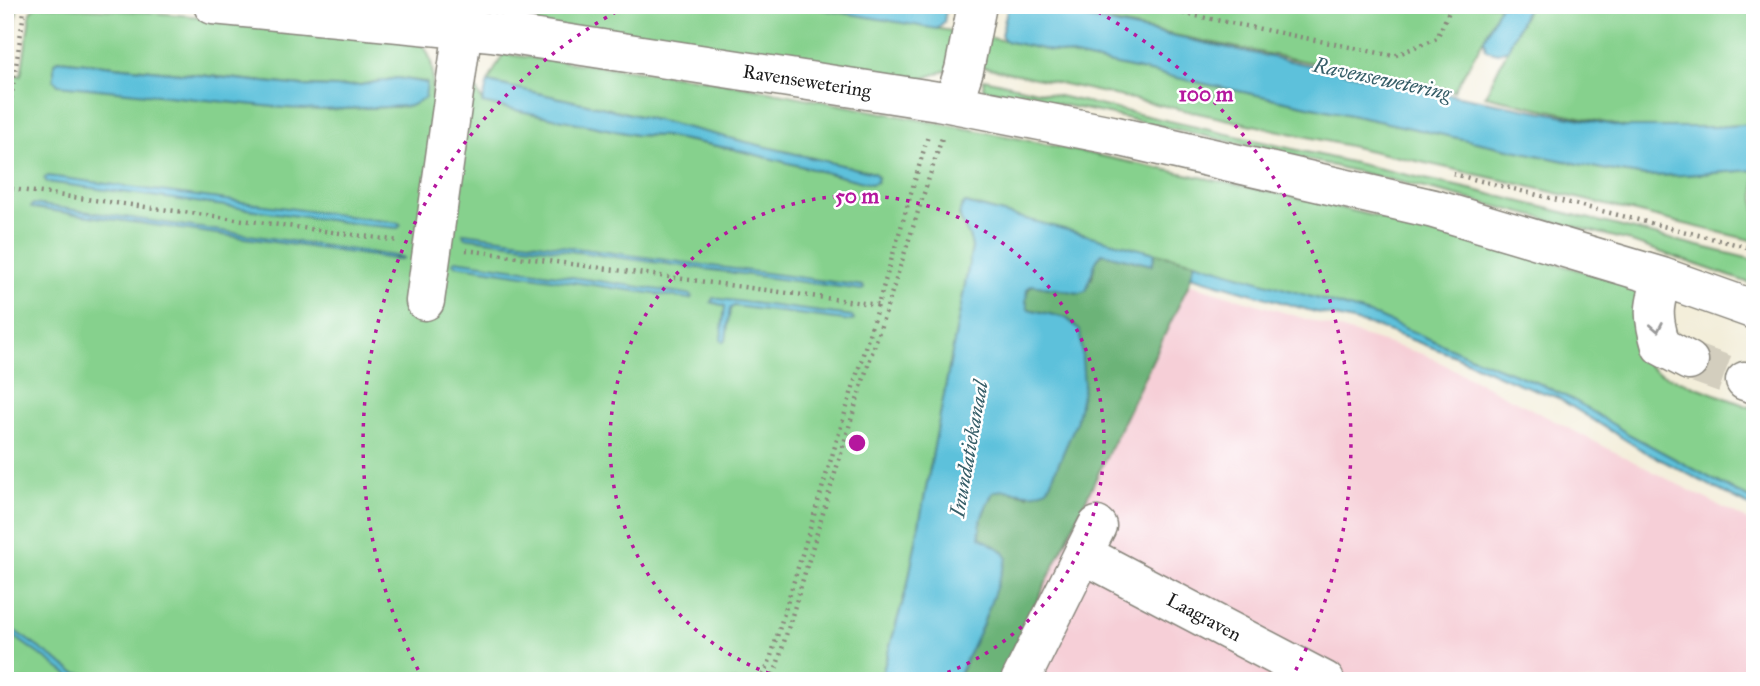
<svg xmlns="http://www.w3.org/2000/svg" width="1760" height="686" viewBox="0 0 1760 686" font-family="'IM FELL Great Primer',serif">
  <rect width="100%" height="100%" fill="#fff"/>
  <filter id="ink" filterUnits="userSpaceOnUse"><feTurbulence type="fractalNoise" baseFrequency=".0143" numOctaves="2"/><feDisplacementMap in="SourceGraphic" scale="14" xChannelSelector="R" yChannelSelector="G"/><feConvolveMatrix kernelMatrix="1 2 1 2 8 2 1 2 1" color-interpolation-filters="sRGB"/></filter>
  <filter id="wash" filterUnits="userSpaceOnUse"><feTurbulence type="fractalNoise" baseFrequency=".00686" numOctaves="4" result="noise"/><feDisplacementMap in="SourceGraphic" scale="28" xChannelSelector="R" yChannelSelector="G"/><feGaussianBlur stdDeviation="1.57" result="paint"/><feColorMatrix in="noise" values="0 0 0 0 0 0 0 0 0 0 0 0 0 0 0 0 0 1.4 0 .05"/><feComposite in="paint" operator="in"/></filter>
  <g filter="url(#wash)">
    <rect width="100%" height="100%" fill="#f3eeda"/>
    <path fill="#f6cfd7" d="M1189 284 1426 355 1755 524V681H965Z"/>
    <path fill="#86d18d" stroke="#517654" stroke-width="2" fill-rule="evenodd" d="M5 5H14L17 9 10 73 21 76 31 10 38 5 147 12 368 32 421 43C435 58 433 77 432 96L473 83 483 103 635 135 663 136 733 149 871 184 878 177 874 173 618 111 488 82 503 54 710 80 1016 138 1308 200 1471 240 1637 286 1642 297 1644 356 1650 367 1659 373 1755 409V502L1630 435 1577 402 1543 385 1464 354 1195 262 1129 247 966 203 959 216 971 238 972 248 908 583 880 681H5ZM58 60 302 86 337 87 360 85 397 78 426 82C422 92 420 102 410 106L320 110Z
      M369 5H798L958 32 948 70 916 81Z
      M1024 5H1500L1484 39 1454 91Z
      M1529 5H1755V124L1714 127H1624L1485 96Z
      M982 36 1602 169 1646 176 1684 175 1755 170V241L1515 183 1331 142 975 65Z
      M984 79 1474 190 1755 260V285L1626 240 1445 193 1276 152 1108 114 983 89Z"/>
    <path fill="#6cb378" stroke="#44684a" stroke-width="2" d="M1102 253 1152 265 1155 253 1195 262 1189 284 999 681H956L961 672 1004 552 980 537C978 520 986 507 993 492L1001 489 1028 495 1080 336V330L1066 318 1028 309C1025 300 1025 291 1032 285L1079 293 1092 278 1095 260Z"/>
    <path fill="#5dc1db" stroke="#3c6e7c" stroke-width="2" d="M798 5H947L944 22 937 29Z
      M1010 5H1023L1453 95 1624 127H1714L1755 124V170L1684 175 1646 176 1602 169 1005 41 1001 35 1008 7Z
      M1500 5H1528L1508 49 1498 53 1486 50 1484 39Z
      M58 60 302 86 337 87 360 85 397 78 427 83 425 98C419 100 416 104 410 106L320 110 284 108 58 85 54 80V63Z
      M488 82 618 111 874 173 878 177 877 182 871 184 733 149 663 136 635 135 482 103Z
      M48 176 399 223 401 225 398 228 365 225 47 182 44 178Z
      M965 203 1155 253 1152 265 1102 253C1092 263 1092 278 1086 291L1079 293 1032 285 1027 289 1026 301 1028 309 1066 318 1080 330 1084 385 1076 423 1048 488C1030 501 1012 485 993 492 986 507 978 520 980 537L1004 552 1007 558 982 626 956 681H880L908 583 972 248C971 227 950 219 965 203Z
      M33 204 402 257 403 258 402 259H394L33 208 31 207Z
      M463 233 863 286 864 288 862 290 464 237Z
      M455 260 687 294 691 295 692 297 690 299 455 265 453 263Z
      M1195 262 1379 317 1464 354 1543 385 1577 402 1630 435 1755 502V509L1640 449 1556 397 1517 383 1455 356 1377 327 1312 311 1191 276Z
      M713 298 852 316 854 320 852 321 734 306 730 309 726 340 723 342 721 339 725 306 711 302Z
      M5 624 72 671 77 673 127 681 84 679 85 681H77L5 630Z"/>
  </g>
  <g filter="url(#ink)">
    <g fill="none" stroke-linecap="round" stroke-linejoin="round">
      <path stroke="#d3cebe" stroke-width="38" stroke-dasharray="38 19" stroke-linecap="butt" d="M1689 361 1745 381"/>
      <defs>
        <path id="minor" d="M213 5 492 32 938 101 1112 135 1434 209 1662 277 1755 310
          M953 104 964 70 977 5
          M1662 277C1653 308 1652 315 1661 346L1689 361
          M425 301 463 28
          M1745 381 1755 384
          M1097 526 1083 554 1325 681
          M1020 681 1083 554"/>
      </defs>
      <use href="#minor" stroke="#88857b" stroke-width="41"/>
      <path stroke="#88857b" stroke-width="4.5" stroke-dasharray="2 5" stroke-linecap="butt" d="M1142 5 1394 56 1437 38 1452 5
        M5 140 25 5
        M1453 174 1755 249
        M5 188 399 241
        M466 250 878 305
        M759 681 768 666 878 305 928 136
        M770 681 775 672 861 387 942 138"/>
      <use href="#minor" stroke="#fff" stroke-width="38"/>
    </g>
    <defs><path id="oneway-chevron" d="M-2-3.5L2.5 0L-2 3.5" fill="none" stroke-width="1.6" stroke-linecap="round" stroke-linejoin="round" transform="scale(1.75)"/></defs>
    <use stroke="#999" href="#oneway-chevron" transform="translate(1657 327) rotate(79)"/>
  </g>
  <g fill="none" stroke="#b5179e" stroke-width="3.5" stroke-dasharray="3.5 7">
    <path d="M789 680A247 247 0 1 1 925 680"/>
    <path d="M423 679A494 494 0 0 1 625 7M1089 7A494 494 0 0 1 1291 679"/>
  </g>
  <g text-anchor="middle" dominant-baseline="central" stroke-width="5" stroke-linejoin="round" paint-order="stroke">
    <g font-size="19" fill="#1c1c1c" stroke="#fff">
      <text transform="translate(807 81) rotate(9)">Ravensewetering</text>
      <text transform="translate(1204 617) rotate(28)">Laagraven</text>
    </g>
    <g font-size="21" font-style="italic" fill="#365e68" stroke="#fff">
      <text transform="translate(1382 79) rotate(12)">Ravensewetering</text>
      <text transform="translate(969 449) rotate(-80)">Inundatiekanaal</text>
    </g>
  </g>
  <circle cx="857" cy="443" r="10" fill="#b5179e" stroke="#fff" stroke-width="3.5"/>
  <g font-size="21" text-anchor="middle" font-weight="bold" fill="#b5179e" stroke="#fff" stroke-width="5" stroke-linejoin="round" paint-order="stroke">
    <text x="1206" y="101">100 m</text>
    <text x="857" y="203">50 m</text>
  </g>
  <rect width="1760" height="686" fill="none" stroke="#fff" stroke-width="28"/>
</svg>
